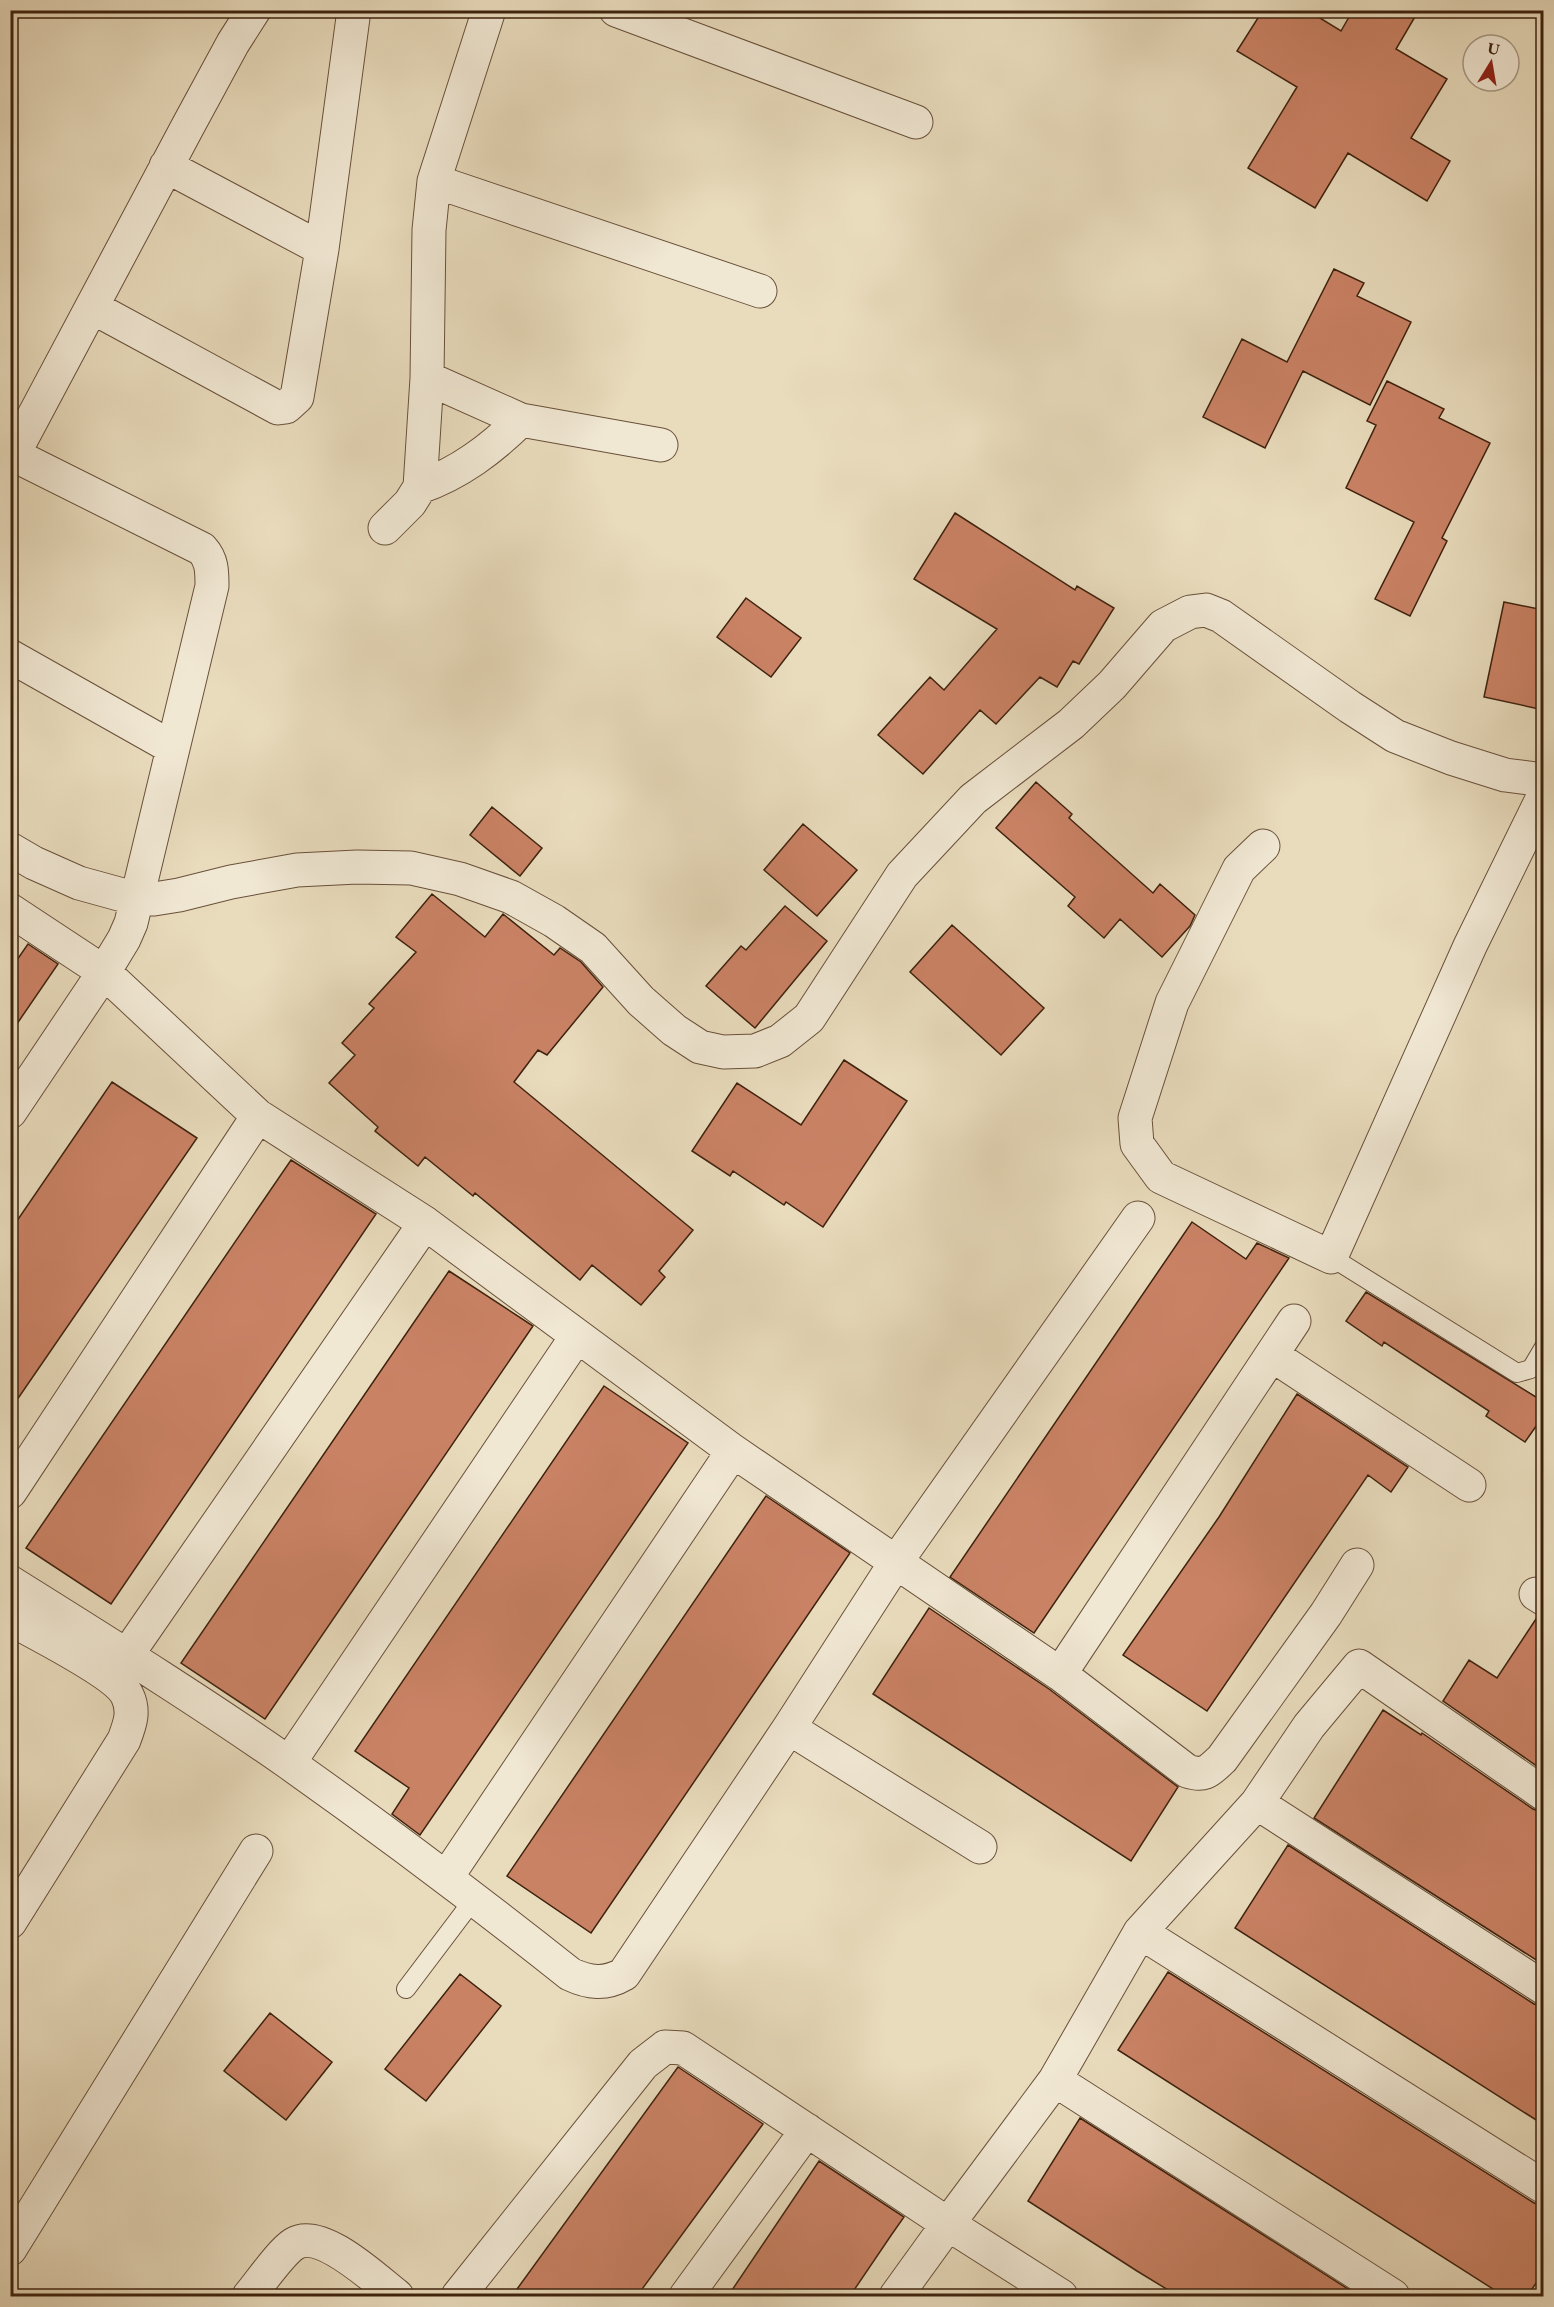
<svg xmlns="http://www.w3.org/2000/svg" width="1554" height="2307" viewBox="0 0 1554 2307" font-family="'EB Garamond',serif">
  <rect width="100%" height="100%" fill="#e9dcbd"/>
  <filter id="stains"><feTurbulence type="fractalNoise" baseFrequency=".00333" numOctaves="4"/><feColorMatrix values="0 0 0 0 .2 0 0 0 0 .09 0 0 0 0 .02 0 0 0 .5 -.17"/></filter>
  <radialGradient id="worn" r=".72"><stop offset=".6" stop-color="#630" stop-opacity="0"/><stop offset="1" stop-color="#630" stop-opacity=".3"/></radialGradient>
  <path fill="#ca8265" stroke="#3e220e" stroke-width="1.5" d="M1263 10H1307L1341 31 1353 10H1419L1396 49 1447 79 1411 138 1450 161 1427 201 1348 153 1315 208 1248 168 1297 87 1237 51Z
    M1334 269 1364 283 1357 296 1411 322 1370 405 1303 371 1265 448 1203 417 1242 339 1287 362Z
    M1387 381 1444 409 1439 418 1490 443 1442 538 1447 541 1410 616 1375 599 1414 522 1346 488 1376 425 1367 421Z
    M955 513 1075 590 1077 586 1114 608 1079 664 1073 661 1057 687 1040 677 996 724 980 710 923 774 878 735 930 677 944 690 997 629 914 579Z
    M746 598 801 638 771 677 717 637Z
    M1504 602 1544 610V710L1484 697Z
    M1036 782 1072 814 1069 818 1153 893 1160 884 1195 915 1190 926 1162 957 1120 919 1104 938 1068 906 1075 897 996 828Z
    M492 807 542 848 520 876 470 835Z
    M803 824 857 870 817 916 764 870Z
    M432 894 485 937 503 914 554 955 560 948 581 962 603 987 547 1055 538 1050 514 1082 693 1230 659 1271 665 1277 641 1305 592 1265 580 1280 475 1193 473 1196 425 1157 418 1166 375 1131 378 1127 329 1083 355 1055 342 1043 374 1008 369 1004 416 952 396 937Z
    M785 906 827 941 755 1028 706 986 741 946 746 950Z
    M952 925 1044 1008 1001 1055 910 972Z
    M28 944 58 964 10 1034V970Z
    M844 1060 907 1101 823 1227 786 1202 784 1205 733 1171 730 1176 692 1151 737 1083 801 1125Z
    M112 1082 197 1138 10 1410V1231Z
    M291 1160 376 1214 111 1604 26 1548Z
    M1192 1222 1246 1259 1257 1243 1289 1258 1034 1633 950 1577Z
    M449 1271 533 1326 265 1719 181 1663Z
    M1366 1292 1544 1402V1415L1525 1442 1486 1416 1489 1411 1384 1342 1382 1346 1346 1321Z
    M604 1386 688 1443 420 1835 392 1814 409 1788 355 1751Z
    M1297 1394 1408 1467 1391 1492 1368 1475 1207 1711 1123 1655 1219 1517Z
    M766 1496 850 1553 591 1933 507 1876Z
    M929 1608 1049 1689 1178 1787 1131 1861 873 1694Z
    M1538 1616 1544 1618V1771L1443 1701 1469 1660 1497 1678Z
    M1383 1710 1421 1735 1422 1733 1533 1809 1544 1813V1965L1314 1818Z
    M1288 1845 1534 2004 1544 2007V2125L1235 1928Z
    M1168 1972 1534 2203 1544 2206V2272L1527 2296H1504L1118 2050Z
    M460 1974 501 2006 426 2101 385 2069Z
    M270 2013 332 2062 286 2120 224 2071Z
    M678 2067 763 2124 637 2296H512Z
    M1080 2118 1359 2296H1178L1137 2271 1028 2201Z
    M819 2161 904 2217 892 2234 850 2296H728Z"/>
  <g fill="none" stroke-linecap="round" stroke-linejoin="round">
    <defs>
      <path id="lane" d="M1331 1257 1517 1373 1531 1369 1544 1347
        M406 1989 474 1899"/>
      <path id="street" d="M616 10 916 122
        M434 181 760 291
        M322 249 354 10
        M92 307 278 408 286 407 297 397 322 249 166 166
        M427 378 521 420 661 445
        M10 453 202 549C212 560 212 571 212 586L131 923 124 939 104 972 10 1112
        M13 455 188 126 233 43 254 10
        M420 487C460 473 491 449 521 420
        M385 528 410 503 420 487 427 378 429 230 434 181 489 10
        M10 656 173 748
        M1263 846 1239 869 1172 1003 1135 1118 1137 1144 1161 1177 1331 1257 1470 946 1544 795
        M10 849 34 863 79 883 137 899H154L179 895 231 882 297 870 357 867 411 868 460 879 511 897 554 921 593 948 641 1001 674 1030 700 1047 723 1052 755 1051 780 1041 809 1018 902 875 973 799 1071 724 1112 685 1163 626 1190 612 1206 610 1221 616 1350 707 1395 736 1451 758 1505 775 1544 780
        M10 910 104 972 258 1116 10 1492
        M258 1116 425 1223 733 1451 1060 1674 1187 1771C1205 1777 1209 1771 1222 1759L1326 1614 1357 1565
        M1272 1355 1469 1485
        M10 1582C104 1641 199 1700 289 1763 385 1831 478 1901 570 1974 589 1983 605 1985 624 1974L789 1728 896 1562 1138 1218
        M1536 1594 1544 1599
        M10 1619C34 1632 117 1674 127 1695 135 1711 130 1724 124 1740L10 1922
        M127 1655 425 1223
        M1060 1674 1294 1321
        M789 1728 980 1847
        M289 1763 577 1336
        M1257 1803 1544 1988
        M446 1878 733 1451
        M1140 1932 1544 2187
        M1055 2080 1393 2296
        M10 2249 256 1851
        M249 2296C260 2283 281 2252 294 2244 321 2227 376 2280 397 2296
        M458 2296 643 2064 665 2047 683 2048 948 2224 1055 2080 1140 1932 1257 1803 1309 1726 1359 1666 1544 1794
        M686 2296 807 2130
        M896 2296 948 2224 1061 2296"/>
    </defs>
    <use href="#lane" stroke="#69503a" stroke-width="20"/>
    <use href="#street" stroke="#69503a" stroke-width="35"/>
    <use href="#lane" stroke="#f1e8d4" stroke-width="18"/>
    <use href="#street" stroke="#f1e8d4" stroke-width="33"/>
  </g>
  <rect width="1554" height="2307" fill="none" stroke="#e9dcbd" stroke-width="36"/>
  <rect x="12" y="12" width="1530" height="2283" fill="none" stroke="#3e220e" stroke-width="3"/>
  <rect x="18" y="18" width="1518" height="2271" fill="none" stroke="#3e220e" stroke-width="1.5"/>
  <g transform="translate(1491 63) rotate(11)"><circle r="28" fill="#f1e8d4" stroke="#a99985" stroke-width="1.5"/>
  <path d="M0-4.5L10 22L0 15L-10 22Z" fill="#8f2418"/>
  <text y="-9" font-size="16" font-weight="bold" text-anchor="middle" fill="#3e220e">U</text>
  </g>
  <rect width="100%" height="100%" filter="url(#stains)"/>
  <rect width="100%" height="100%" fill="url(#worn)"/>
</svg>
